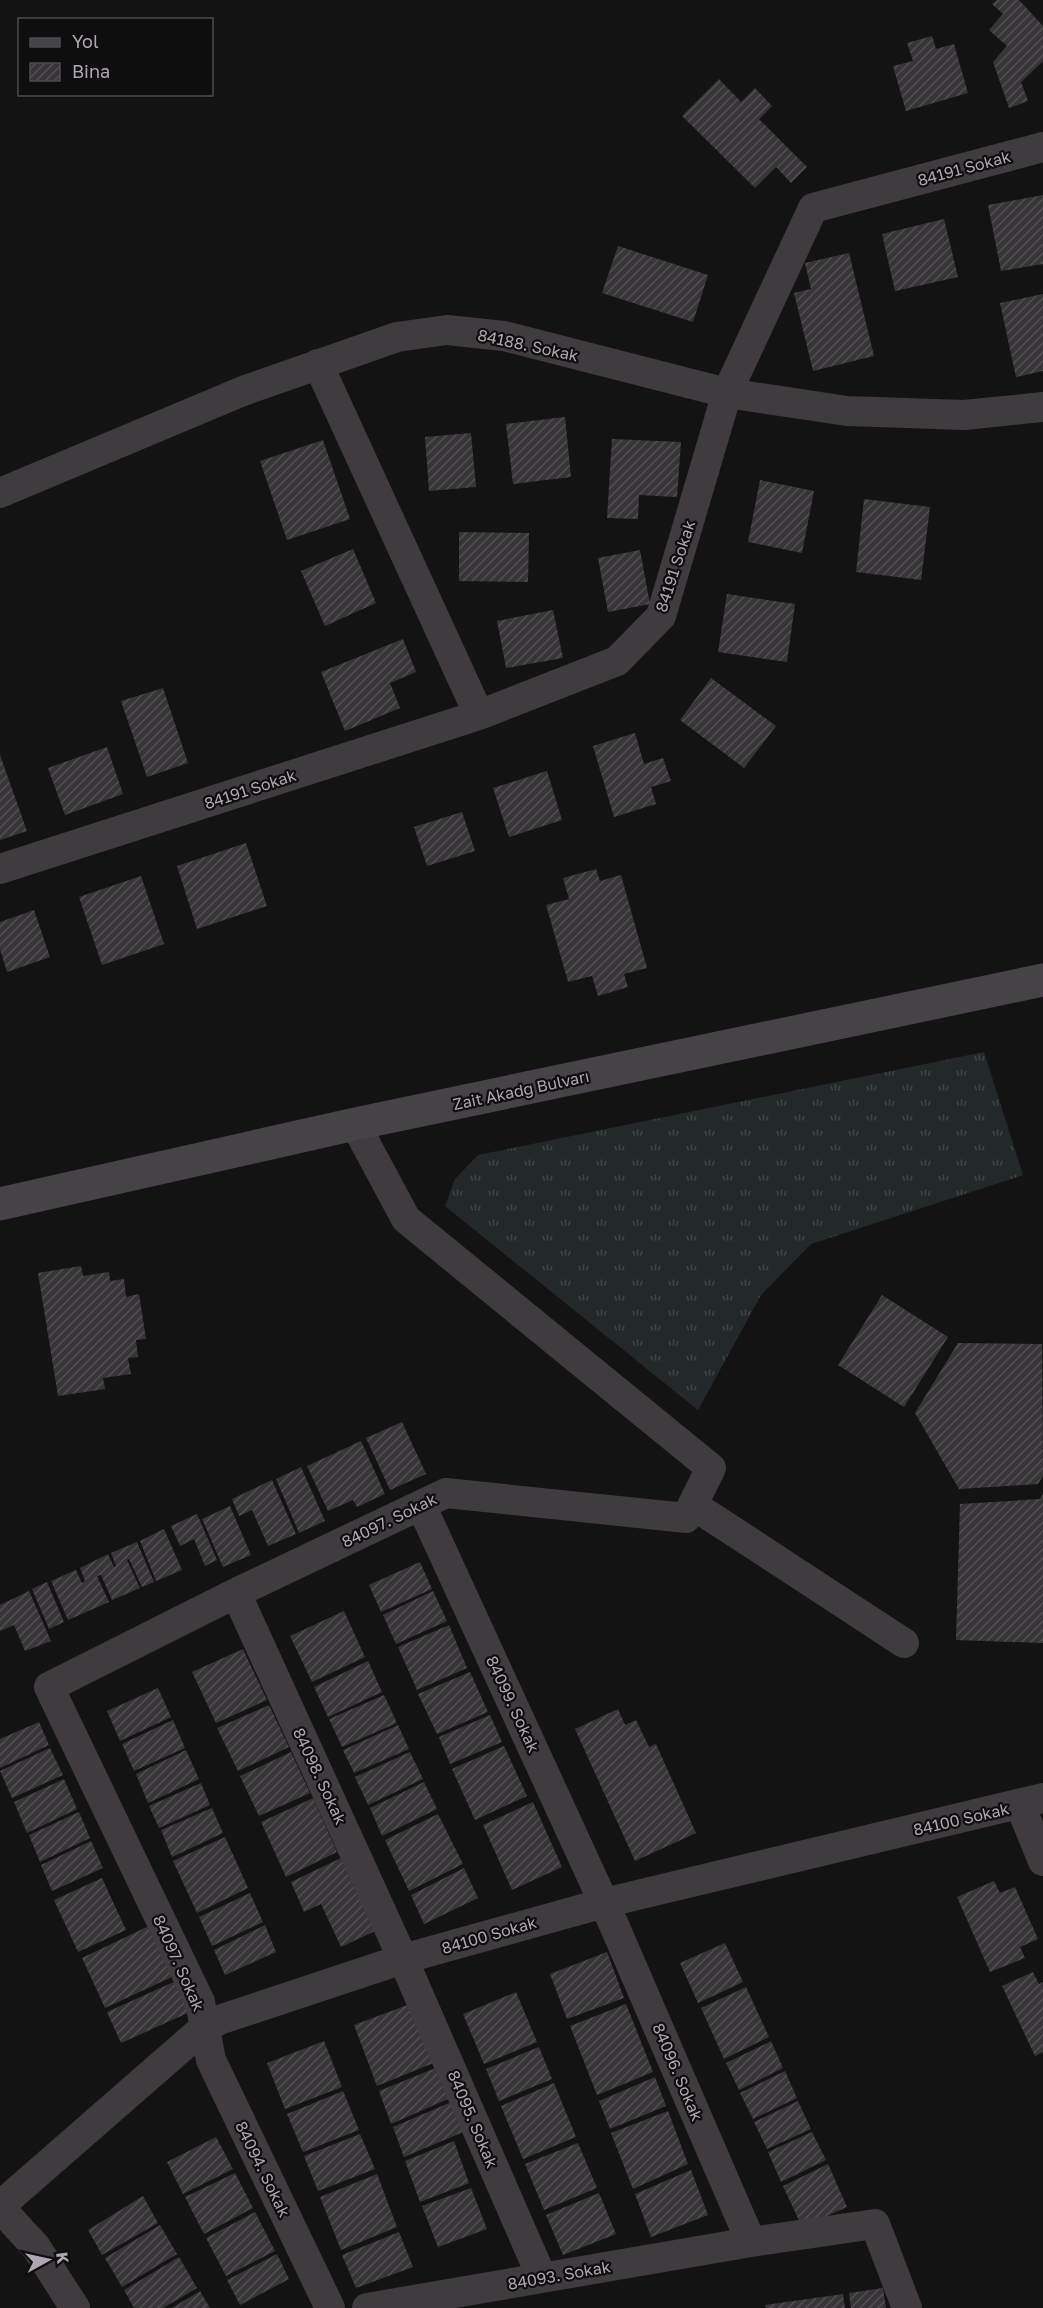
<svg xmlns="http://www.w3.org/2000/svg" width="1043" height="2308" viewBox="0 0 1043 2308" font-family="'Golos Text',sans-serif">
  <defs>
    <pattern id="grass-tufts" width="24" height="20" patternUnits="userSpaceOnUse" patternTransform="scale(1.5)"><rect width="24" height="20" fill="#23292a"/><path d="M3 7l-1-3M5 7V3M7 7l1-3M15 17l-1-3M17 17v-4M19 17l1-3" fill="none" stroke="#404546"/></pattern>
    <pattern id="building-hatch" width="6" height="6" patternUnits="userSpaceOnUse" patternTransform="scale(1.5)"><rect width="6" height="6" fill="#383538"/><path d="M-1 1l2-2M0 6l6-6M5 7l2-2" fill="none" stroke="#524f52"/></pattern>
  </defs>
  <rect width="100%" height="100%" fill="#141314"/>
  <path fill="url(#grass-tufts)" d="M984 1052 1023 1175 811 1244 761 1295 698 1410 445 1206 455 1179 478 1155Z"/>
  <path fill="url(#building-hatch)" d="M997 0H1019L1043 26V61L1021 82 1028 101 1009 108 993 62 1007 46 989 30 1003 14 992 4Z
    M932 36 936 49 954 44 968 93 906 111 893 66 913 61 907 43Z
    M719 79 741 102 755 88 772 106 759 119 807 167 791 183 776 167 755 188 682 116Z
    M1043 195V264L1001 271 988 205Z
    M944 219 958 277 895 291 882 234Z
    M618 246 708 275 693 322 602 293Z
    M849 253 874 356 813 371 794 293 811 289 805 263Z
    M1043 294V371L1016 377 1000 303Z
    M565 417 571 477 513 484 506 424Z
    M471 433 476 487 429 491 425 437Z
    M612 439 681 442 677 497 639 495 638 519 607 518Z
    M323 440 350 519 287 540 260 461Z
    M760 480 814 491 802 553 748 542Z
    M864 499 930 507 921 580 856 572Z
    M459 532 529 533 528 582 459 581Z
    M353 549 376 603 325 626 301 571Z
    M640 550 650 604 608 612 598 558Z
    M727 594 795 604 787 662 718 652Z
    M553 610 563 658 506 668 497 621Z
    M403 639 416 672 390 683 400 708 345 731 321 672Z
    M711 678 776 726 744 768 680 720Z
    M163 688 188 763 147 777 121 701Z
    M635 733 644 764 663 758 671 781 651 787 656 804 614 817 593 746Z
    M107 747 123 794 65 815 48 768Z
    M0 755 27 831 0 840Z
    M547 771 562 820 509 837 493 788Z
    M462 812 475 851 427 866 414 827Z
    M246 843 267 906 197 929 177 866Z
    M596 869 600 881 621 875 647 968 624 974 628 987 598 996 592 976 568 982 546 905 569 899 563 878Z
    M141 876 164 944 102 965 79 897Z
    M34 910 50 957 7 972 0 949V922Z
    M81 1266 83 1276 109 1272 110 1281 124 1279 126 1297 139 1294 146 1339 136 1340 138 1357 128 1358 131 1374 103 1378 105 1389 58 1396 38 1273Z
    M882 1295 948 1337 904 1407 838 1365Z
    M958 1343 1042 1344 1043 1476 1038 1484 959 1489 915 1413Z
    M402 1422 426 1474 390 1490 366 1438Z
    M361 1441 385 1494 357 1507 353 1500 328 1511 307 1466Z
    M301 1467 325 1521 299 1533 276 1479Z
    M272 1480 296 1534 268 1546 252 1510 239 1516 232 1499Z
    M1043 1494V1643L956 1640 960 1504 1040 1499Z
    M230 1506 251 1555 223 1567 202 1519Z
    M197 1514 217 1560 205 1566 194 1539 180 1546 171 1526Z
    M164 1529 182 1570 156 1581 140 1541Z
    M137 1542 154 1582 142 1587 129 1559 127 1560 140 1588 112 1600 101 1575 97 1576 109 1602 68 1620 51 1581 76 1570 82 1583 85 1581 80 1568 108 1554 114 1567 116 1566 111 1553Z
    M420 1562 432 1589 381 1612 369 1585Z
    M47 1582 64 1622 49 1629 32 1589Z
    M29 1591 51 1641 25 1651 14 1625 0 1631V1605Z
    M433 1591 447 1621 396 1644 383 1615Z
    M344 1611 365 1657 312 1682 290 1636Z
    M449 1625 467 1668 417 1690 398 1647Z
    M243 1649 267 1700 216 1723 192 1672Z
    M368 1661 382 1692 328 1717 314 1687Z
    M470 1672 488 1712 437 1734 418 1694Z
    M158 1688 171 1717 120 1741 107 1711Z
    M384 1695 397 1723 342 1747 329 1719Z
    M269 1705 289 1747 238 1771 217 1728Z
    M618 1709 625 1725 636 1720 649 1747 656 1744 696 1833 635 1861 575 1729Z
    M490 1715 502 1742 450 1764 439 1737Z
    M173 1720 185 1748 134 1771 122 1744Z
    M39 1722 49 1745 0 1768V1739Z
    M398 1725 409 1749 354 1773 343 1750Z
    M504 1746 527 1796 475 1820 452 1769Z
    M50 1748 63 1775 12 1798 0 1771Z
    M186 1750 199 1779 148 1803 136 1774Z
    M291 1752 310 1793 259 1816 240 1776Z
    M410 1752 423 1779 368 1805 355 1777Z
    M64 1779 77 1809 27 1833 14 1802Z
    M424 1782 437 1809 382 1836 370 1808Z
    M201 1783 210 1805 159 1828 149 1806Z
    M313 1798 337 1852 286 1877 261 1822Z
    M533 1802 562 1867 512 1890 483 1825Z
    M212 1808 223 1833 172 1857 161 1830Z
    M79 1812 90 1838 40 1862 29 1835Z
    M438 1814 463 1864 409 1891 385 1840Z
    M225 1837 248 1888 197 1913 173 1861Z
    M91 1841 103 1868 52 1891 41 1865Z
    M341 1858 375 1931 341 1947 321 1904 304 1912 291 1882Z
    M464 1868 478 1898 424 1924 411 1895Z
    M102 1878 126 1930 78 1952 54 1900Z
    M994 1881 1000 1893 1015 1887 1038 1939 1020 1947 1025 1958 990 1972 957 1897Z
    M250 1893 263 1922 212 1946 199 1917Z
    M151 1925 174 1976 105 2008 82 1958Z
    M265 1925 276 1952 225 1975 214 1950Z
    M725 1943 743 1982 698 2003 680 1963Z
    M607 1952 624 1998 567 2019 550 1974Z
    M1033 1972 1039 1984 1043 1982V2052L1035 2056 1002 1986Z
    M176 1981 190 2012 121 2043 107 2012Z
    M746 1987 769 2037 724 2059 701 2008Z
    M516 1992 537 2042 484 2064 463 2014Z
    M418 2001 441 2060 377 2086 354 2025Z
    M626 2004 653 2072 597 2095 570 2026Z
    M324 2041 342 2087 285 2109 267 2063Z
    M771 2041 783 2068 739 2090 726 2063Z
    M539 2047 552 2079 499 2101 486 2069Z
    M443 2065 455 2096 391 2124 379 2091Z
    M785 2071 797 2098 753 2119 740 2093Z
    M655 2077 666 2106 610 2129 599 2101Z
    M554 2083 576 2137 523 2159 501 2106Z
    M343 2091 359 2130 303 2152 287 2114Z
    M456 2100 468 2130 404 2157 393 2127Z
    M798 2101 811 2129 767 2149 754 2122Z
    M668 2111 688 2164 633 2189 611 2133Z
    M812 2132 826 2160 781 2182 768 2152Z
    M360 2134 375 2169 318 2191 304 2156Z
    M216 2137 233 2169 183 2194 167 2162Z
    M454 2141 469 2183 420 2202 405 2161Z
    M578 2143 597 2188 544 2210 525 2164Z
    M828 2164 847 2207 802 2227 783 2186Z
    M691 2170 708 2215 651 2237 635 2194Z
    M235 2173 253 2208 204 2234 185 2197Z
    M377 2174 397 2227 341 2250 320 2197Z
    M471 2188 487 2229 438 2247 422 2206Z
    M599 2193 616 2234 563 2255 546 2215Z
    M143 2196 158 2223 102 2255 88 2230Z
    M255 2212 275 2251 226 2276 206 2238Z
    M160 2225 177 2254 122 2287 105 2258Z
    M399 2232 413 2267 356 2288 342 2255Z
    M277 2254 289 2279 240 2305 227 2280Z
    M179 2257 197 2288 163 2308H134L124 2290Z
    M883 2288 886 2308H851L849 2293Z
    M200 2291 210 2308H172Z
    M843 2294 845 2308H766L765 2305Z"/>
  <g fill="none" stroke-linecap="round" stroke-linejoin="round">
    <path stroke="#3f3b3f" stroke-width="30" d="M318 364 479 715
      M0 493 243 391 397 337 447 330 504 336 727 393 847 411 964 415 1043 407
      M0 869 479 715 617 661 661 616 727 393 813 208 1043 147
      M421 1505 614 1925 751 2242
      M693 1505 904 1643
      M236 1593 403 1959 542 2278
      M1020 1805 1043 1861
      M0 2206 205 2027 222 2019 403 1959 604 1903 1043 1798
      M0 2208 36 2247 75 2308
      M330 2308 211 2060 200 2002 49 1687 236 1593 446 1493 686 1518 711 1468 406 1219 355 1124
      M367 2308 751 2242 875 2224 907 2308"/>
    <path stroke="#474248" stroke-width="33" d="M0 1204 355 1124 1043 980"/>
  </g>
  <g text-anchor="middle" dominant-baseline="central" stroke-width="4.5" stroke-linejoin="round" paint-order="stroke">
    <g font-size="16" fill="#b0a6b3" stroke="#0f0e0f">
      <text transform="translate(964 168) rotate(-15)">84191 Sokak</text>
      <text transform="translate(528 345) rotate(12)">84188. Sokak</text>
      <text transform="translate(675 566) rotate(-72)">84191 Sokak</text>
      <text transform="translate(250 789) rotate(-18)">84191 Sokak</text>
      <text transform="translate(521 1090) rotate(-12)">Zait Akadğ Bulvarı</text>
      <text transform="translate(389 1520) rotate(-26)">84097. Sokak</text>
      <text transform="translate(513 1704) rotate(65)">84099. Sokak</text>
      <text transform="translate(320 1776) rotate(65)">84098. Sokak</text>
      <text transform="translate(961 1819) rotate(-13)">84100 Sokak</text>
      <text transform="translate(489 1935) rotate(-16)">84100 Sokak</text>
      <text transform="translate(179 1963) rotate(66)">84097. Sokak</text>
      <text transform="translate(678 2072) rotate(67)">84096. Sokak</text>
      <text transform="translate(473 2119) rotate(67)">84095. Sokak</text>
      <text transform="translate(263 2169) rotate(64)">84094. Sokak</text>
      <text transform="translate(559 2275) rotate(-10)">84093. Sokak</text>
    </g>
  </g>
  <rect x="18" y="18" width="195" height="78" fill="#0f0e0f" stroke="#4f4b51" stroke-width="1.5"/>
  <rect x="30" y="38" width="30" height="9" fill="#474248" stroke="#4f4b51" stroke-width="1.5"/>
  <text x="72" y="48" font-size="18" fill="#b0a6b3">Yol</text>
  <rect x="30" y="63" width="30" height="18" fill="url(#building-hatch)" stroke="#4f4b51" stroke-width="1.5"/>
  <text x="72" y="78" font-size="18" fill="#b0a6b3">Bina</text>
  <g transform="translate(48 2260) rotate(82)" stroke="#0f0e0f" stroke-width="4.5" paint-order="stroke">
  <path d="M0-4.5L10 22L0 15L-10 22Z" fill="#b0a6b3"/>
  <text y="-9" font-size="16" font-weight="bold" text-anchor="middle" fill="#b0a6b3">K</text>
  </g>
</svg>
